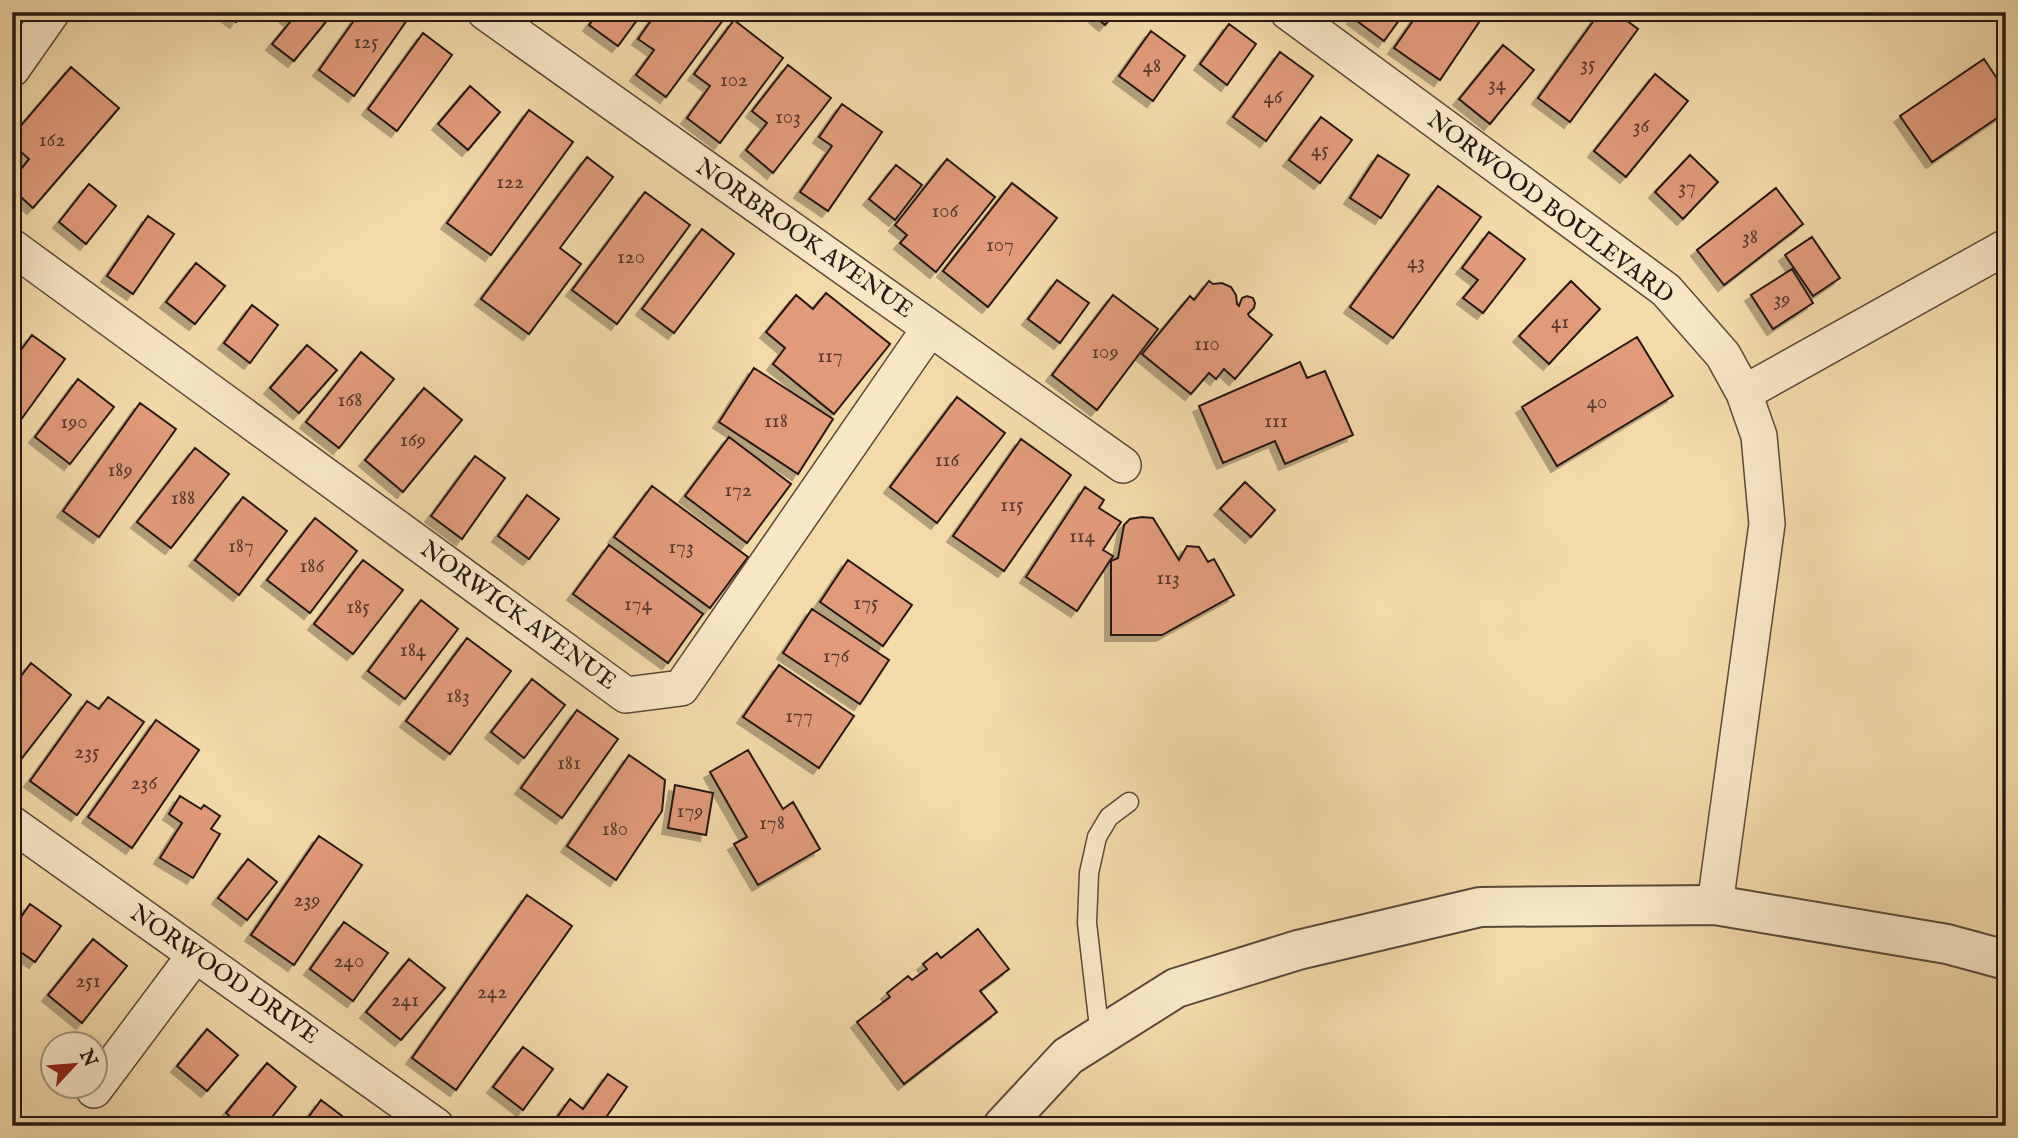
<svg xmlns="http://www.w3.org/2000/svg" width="2018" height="1138" viewBox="0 0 2018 1138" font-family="'IM FELL English',serif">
  <defs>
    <filter id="shadow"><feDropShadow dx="-6" dy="6" stdDeviation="0" flood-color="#0004"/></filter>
  </defs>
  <rect width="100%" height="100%" fill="#f2daa9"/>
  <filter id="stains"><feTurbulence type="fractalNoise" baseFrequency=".00286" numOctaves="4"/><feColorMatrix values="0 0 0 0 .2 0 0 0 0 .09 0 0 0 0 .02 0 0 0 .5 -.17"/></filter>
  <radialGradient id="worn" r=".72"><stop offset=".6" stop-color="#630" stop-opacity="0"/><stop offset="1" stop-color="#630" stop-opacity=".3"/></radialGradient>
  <path fill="#e19a7a" stroke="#261914" stroke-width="2" filter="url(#shadow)" d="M222 12H242L236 22Z
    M280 12H334L294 61 272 44 291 21Z
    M360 12 412 13 354 96 319 70Z
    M599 12H643L618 46 589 25Z
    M657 12H729L666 97 636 75 654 50 638 39Z
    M1090 12H1116L1105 25Z
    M1357 12H1405L1384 41 1353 18Z
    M1419 12H1486L1440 80 1394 48Z
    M1600 12H1615L1638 29 1570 122 1538 98Z
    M734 20 783 58 720 143 687 118 710 86 694 74Z
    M1229 24 1256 44 1227 85 1200 64Z
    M1151 31 1185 56 1153 101 1119 76Z
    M423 33 452 55 397 131 368 109Z
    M1503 45 1534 70 1490 124 1459 99Z
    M1280 52 1313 76 1266 141 1233 117Z
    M1984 59 2006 92V112L1932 162 1900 116Z
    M788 65 831 98 773 173 746 150 767 123 752 111Z
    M71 67 119 108 33 208 12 189V180L29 159 12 144V136Z
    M1655 74 1688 101 1626 177 1594 151Z
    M470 86 500 112 468 150 438 124Z
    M842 104 882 132 828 211 800 192 832 146 819 137Z
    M529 110 573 142 491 255 447 223Z
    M1321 117 1352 140 1320 183 1289 160Z
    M1378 155 1409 175 1381 218 1350 198Z
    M1690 155 1718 182 1683 219 1655 192Z
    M587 157 613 177 560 248 581 264 529 334 481 299Z
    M947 159 995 197 936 272 900 243 907 235 895 225Z
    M896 165 922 185 895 220 869 199Z
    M1012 183 1057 218 988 307 943 271Z
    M89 184 116 206 86 244 59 222Z
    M1438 186 1481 217 1393 338 1350 307Z
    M1776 188 1803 224 1724 285 1697 250Z
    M645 192 690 225 617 324 572 290Z
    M148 216 174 234 133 294 107 276Z
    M702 229 734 254 674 333 642 309Z
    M1489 232 1525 259 1483 313 1463 298 1478 280 1462 268Z
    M1812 237 1840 278 1813 296 1785 255Z
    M196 263 225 286 195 324 166 302Z
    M1792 269 1813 303 1773 329 1751 295Z
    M1057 280 1089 303 1060 343 1028 319Z
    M1209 281 1213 284 1222 283 1231 287 1236 295 1237 304 1239 306 1242 298 1247 296 1253 298 1255 303 1254 308 1248 314 1249 316 1272 335 1235 379 1224 369 1216 379 1209 373 1191 394 1142 354 1190 296 1194 300Z
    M1571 281 1600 309 1549 364 1519 336Z
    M826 293 890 344 834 414 773 364 785 348 766 332 796 295 813 309Z
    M1113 295 1158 329 1097 410 1052 375Z
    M252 305 278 325 250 363 224 343Z
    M32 335 65 359 12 432V362Z
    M1637 337 1673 396 1557 466 1522 407Z
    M307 345 337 370 299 413 270 388Z
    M361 352 394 379 339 448 306 422Z
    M1300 362 1307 378 1325 371 1353 435 1285 464 1275 441 1223 463 1199 406Z
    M754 368 833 419 798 474 719 422Z
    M78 379 114 407 70 464 35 437Z
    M424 388 462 420 403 492 365 460Z
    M957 397 1005 433 937 523 890 487Z
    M140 403 176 429 99 537 63 511Z
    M729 437 791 484 747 543 685 496Z
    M1021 439 1071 475 1004 571 953 536Z
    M195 448 229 474 171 548 137 522Z
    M475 456 505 478 462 539 431 516Z
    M1245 482 1275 510 1251 537 1220 509Z
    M652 486 748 557 710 608 614 537Z
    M1085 487 1104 500 1099 508 1121 522 1103 550 1113 556 1077 611 1026 577Z
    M527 495 559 519 529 559 498 536Z
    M243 497 287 531 239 595 195 560Z
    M1142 517 1153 518 1179 560 1187 546 1199 547 1208 562 1214 559 1234 595 1162 635H1111V561L1118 558 1124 525 1130 519Z
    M315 518 357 551 310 613 267 580Z
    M609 545 703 614 668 663 573 594Z
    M363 560 403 590 353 654 314 624Z
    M848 560 912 605 883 646 820 602Z
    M421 600 458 629 405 699 368 671Z
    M812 609 889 660 860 704 783 653Z
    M467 638 511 671 450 754 406 721Z
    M31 663 71 695 19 762 12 756V688Z
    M779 665 854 716 819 768 743 717Z
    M532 679 565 705 524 758 491 732Z
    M108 697 144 722 77 815 30 781 87 701 99 709Z
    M577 710 618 739 562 818 521 788Z
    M156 720 199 750 132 848 88 817Z
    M748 750 783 809 793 802 820 849 758 885 734 844 747 837 710 772Z
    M629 755 665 780 662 811 616 880 567 846Z
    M675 785 713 793 706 835 668 828Z
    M180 796 201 809 204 805 220 816 211 829 220 834 193 878 160 858 182 823 169 814Z
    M319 836 362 865 294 965 251 935Z
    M248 859 277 882 247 920 218 898Z
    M527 895 572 926 456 1090 412 1058Z
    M30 904 61 926 35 962 12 946V930Z
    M344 922 388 953 353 1001 310 969Z
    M978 929 1009 969 980 991 997 1012 904 1084 857 1022 890 997 887 993 908 976 912 980 927 969 923 964 937 953 941 958Z
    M93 939 127 966 82 1023 48 995Z
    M409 959 445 988 401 1040 366 1012Z
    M207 1029 238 1055 207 1091 177 1066Z
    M523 1047 553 1069 523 1110 493 1087Z
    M267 1063 296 1087 265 1126H241L226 1113Z
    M608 1074 627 1087 600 1126H551L570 1099 583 1109Z
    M321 1100 350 1122 347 1126H302Z"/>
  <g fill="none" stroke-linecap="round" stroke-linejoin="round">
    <defs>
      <path id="service" d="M1100 1036 1087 923 1089 873 1097 837 1109 817 1129 802"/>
      <path id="minor" d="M485 12 1123 465
        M1288 12 1666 290 1723 355 1744 393 1759 436 1767 524 1715 905
        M12 69 52 12
        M12 247 626 695 681 688 930 328
        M1744 393 2006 247
        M12 824 436 1126
        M94 1090 195 955"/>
      <path id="tertiary" d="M1003 1126 1068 1056 1176 988 1298 950 1480 907 1715 905 1947 944 2006 960"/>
    </defs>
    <use href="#service" stroke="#594939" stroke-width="21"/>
    <use href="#minor" stroke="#594939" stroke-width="38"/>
    <use href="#tertiary" stroke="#594939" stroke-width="42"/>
    <use href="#service" stroke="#f7e7c7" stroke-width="18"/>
    <use href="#minor" stroke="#f7e7c7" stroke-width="35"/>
    <use href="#tertiary" stroke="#f7e7c7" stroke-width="38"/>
  </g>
  <g text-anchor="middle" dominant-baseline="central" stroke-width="6" stroke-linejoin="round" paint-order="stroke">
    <g font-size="21" fill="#55392e">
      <text x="366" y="42">125</text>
      <text x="1588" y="64">35</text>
      <text x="1152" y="66">48</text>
      <text x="734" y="80">102</text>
      <text x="1497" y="84">34</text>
      <text x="1273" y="97">46</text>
      <text x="788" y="117">103</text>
      <text x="1641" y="126">36</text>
      <text x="52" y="140">162</text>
      <text x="1320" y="150">45</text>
      <text x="510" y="182">122</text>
      <text x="1687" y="187">37</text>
      <text x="945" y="211">106</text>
      <text x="1750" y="237">38</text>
      <text x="1000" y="245">107</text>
      <text x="631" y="257">120</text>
      <text x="1416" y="262">43</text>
      <text x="1782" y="299">39</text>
      <text x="1560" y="322">41</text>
      <text x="1207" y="344">110</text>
      <text x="1105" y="352">109</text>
      <text x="830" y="356">117</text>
      <text x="350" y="400">168</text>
      <text x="1597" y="402">40</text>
      <text x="776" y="421">118</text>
      <text x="1276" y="421">111</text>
      <text x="74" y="422">190</text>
      <text x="413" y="440">169</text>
      <text x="947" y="460">116</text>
      <text x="120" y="470">189</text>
      <text x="738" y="490">172</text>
      <text x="183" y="498">188</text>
      <text x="1012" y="505">115</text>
      <text x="1082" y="536">114</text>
      <text x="241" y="546">187</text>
      <text x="681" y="547">173</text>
      <text x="312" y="566">186</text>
      <text x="1168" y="578">113</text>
      <text x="866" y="603">175</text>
      <text x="638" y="604">174</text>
      <text x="358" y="607">185</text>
      <text x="413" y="650">184</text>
      <text x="836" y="656">176</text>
      <text x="458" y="696">183</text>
      <text x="799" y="716">177</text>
      <text x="87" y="752">235</text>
      <text x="569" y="763">181</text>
      <text x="144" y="783">236</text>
      <text x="690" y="811">179</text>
      <text x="772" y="823">178</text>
      <text x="615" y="829">180</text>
      <text x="307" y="900">239</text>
      <text x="349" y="961">240</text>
      <text x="88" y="981">251</text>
      <text x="492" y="992">242</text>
      <text x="405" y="1000">241</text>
    </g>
    <g font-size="24" fill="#261914" stroke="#f7e7c7">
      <text transform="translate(1550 208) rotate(37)">NORWOOD BOULEVARD</text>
      <text transform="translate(804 239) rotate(35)">NORBROOK AVENUE</text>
      <text transform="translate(518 616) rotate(36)">NORWICK AVENUE</text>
      <text transform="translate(224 975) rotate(35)">NORWOOD DRIVE</text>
    </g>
  </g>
  <rect width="2018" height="1138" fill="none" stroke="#f2daa9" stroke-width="42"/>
  <rect x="14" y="14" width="1990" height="1110" fill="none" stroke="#261914" stroke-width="3.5"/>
  <rect x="21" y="21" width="1976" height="1096" fill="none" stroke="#261914" stroke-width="2"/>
  <g transform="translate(74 1065) rotate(64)"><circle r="33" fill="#f7e7c7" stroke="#a3957f" stroke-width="2"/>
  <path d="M0-5L12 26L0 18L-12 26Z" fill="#8f2418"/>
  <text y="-10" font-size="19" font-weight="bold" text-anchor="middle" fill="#261914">N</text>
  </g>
  <rect width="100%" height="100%" filter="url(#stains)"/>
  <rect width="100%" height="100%" fill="url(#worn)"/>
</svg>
